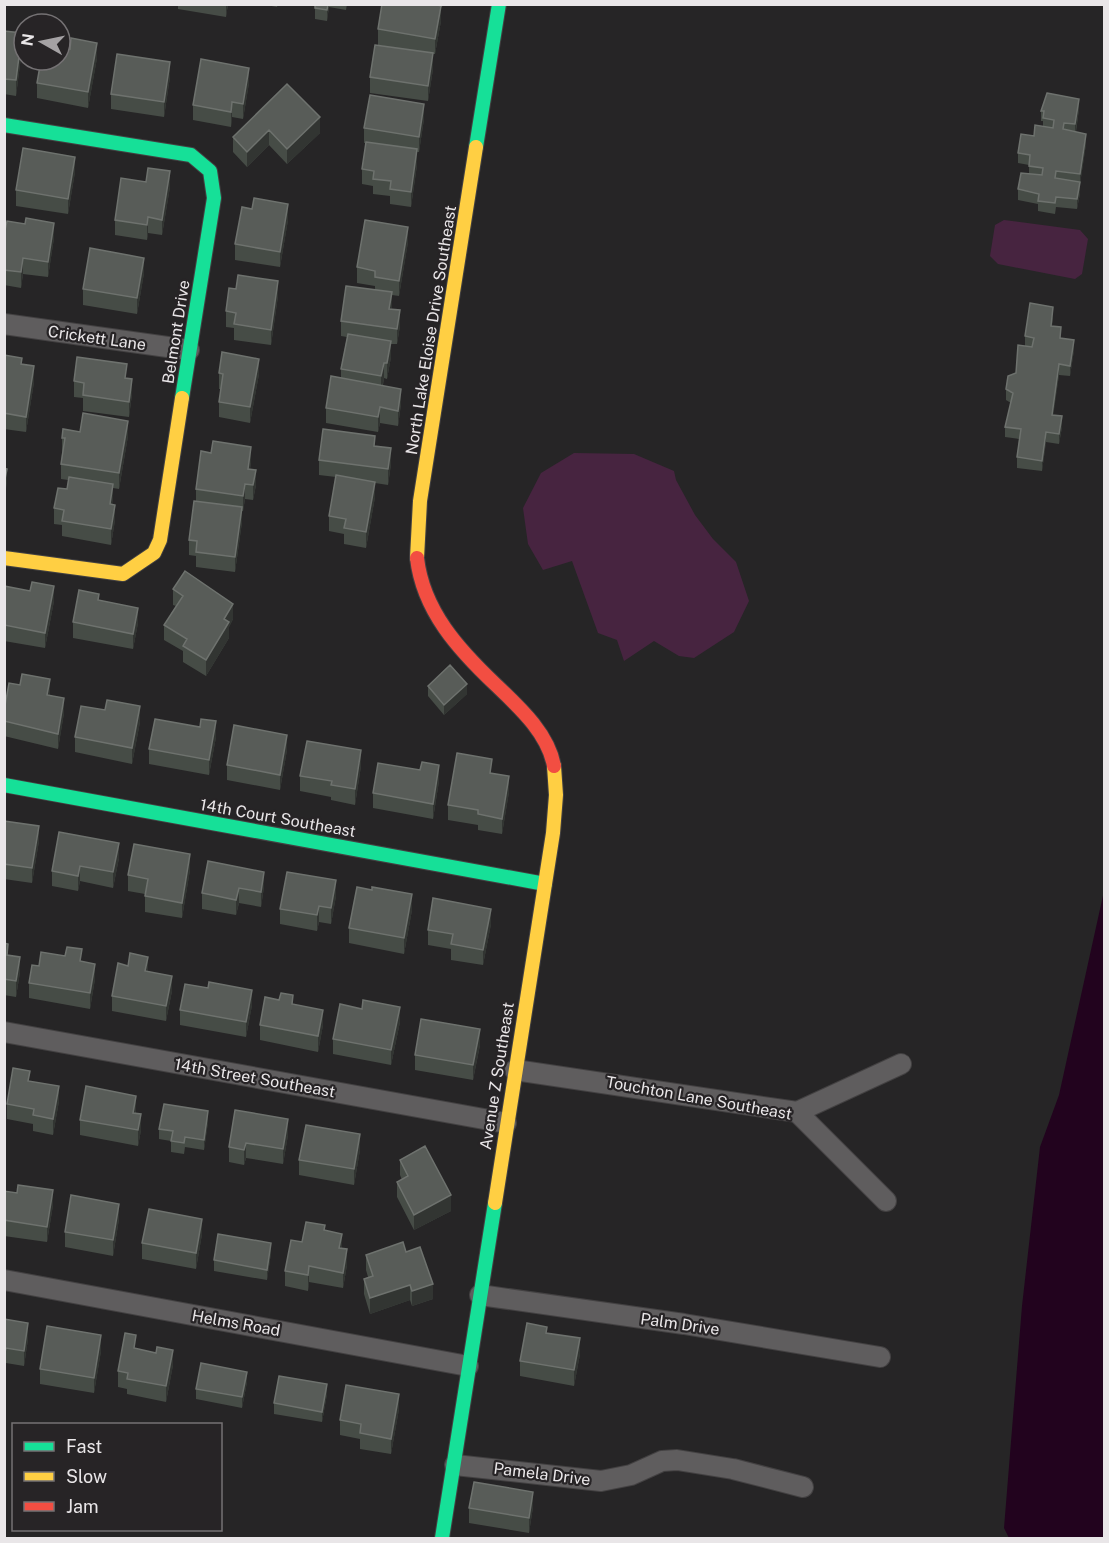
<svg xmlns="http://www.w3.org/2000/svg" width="1109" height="1543" viewBox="0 0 1109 1543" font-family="'Public Sans',sans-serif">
  <rect width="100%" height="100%" fill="#262526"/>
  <path fill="#472440" d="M1004 220 1080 230 1088 239 1082 274 1075 279 998 264 990 256 995 225Z
    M574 453 634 454 674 471 676 480 695 515 713 539 736 562 749 601 734 632 694 658 679 656 654 641 624 661 617 640 598 633 572 561 543 570 528 544 523 508 541 473Z"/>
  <path fill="#22031e" d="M1104 891V1538H1009L1004 1528 1022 1306 1040 1147 1059 1095Z"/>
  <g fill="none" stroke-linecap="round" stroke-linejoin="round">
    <defs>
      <path id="street" d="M4 324 189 350
        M4 1032 506 1123
        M515 1070 797 1112 886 1201
        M797 1112 901 1064
        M4 1280 468 1366
        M480 1295 684 1324 880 1357
        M455 1465 601 1481 631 1475 662 1461 677 1460 733 1469 803 1487"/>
      <path id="fast" d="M4 125 191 155 210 171 214 198 182 398
        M476 147 499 4
        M4 785 545 884
        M442 1538 495 1203"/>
      <path id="slow" d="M4 558 123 574 154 553 160 540 182 398
        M417 558 420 501 476 147
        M495 1203 553 833 556 795 554 766"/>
      <path id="jam" d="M417 558C423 611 459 650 496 685 519 707 548 733 554 766"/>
    </defs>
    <use href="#street" stroke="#434142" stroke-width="22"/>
    <use href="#fast" stroke="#434142" stroke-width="16"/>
    <use href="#slow" stroke="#434142" stroke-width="16"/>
    <use href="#jam" stroke="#434142" stroke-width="16"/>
    <use href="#street" stroke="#5f5d5e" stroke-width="20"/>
    <use href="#fast" stroke="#16e098" stroke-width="14"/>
    <use href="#slow" stroke="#ffcf43" stroke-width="14"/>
    <use href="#jam" stroke="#f24e42" stroke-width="14"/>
  </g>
  <path fill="#464c46" d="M178 4H228L226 17 178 9Z
    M261 4H278L277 7Z
    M313 4H347L346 10 329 7 327 21 315 19V5Z
    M382 4H443L442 7H441V21L435 54H433V69L428 101 370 93V77L407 50 378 45V29Z
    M4 31 22 49 16 96 4 94Z
    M97 58 88 108 37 98V83Z
    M170 77 164 117 111 109V94Z
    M249 83 243 119 232 117 231 127 193 120V105Z
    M287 84 320 133 287 164 269 145 247 167 233 152V137Z
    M1079 109 1076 132 1086 144 1080 184V193L1077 209 1056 207 1055 214 1038 211V204L1018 200V189L1029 174V165L1018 163V153L1043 126V121H1041V111Z
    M424 119 419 152H417V165L411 207 390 204V196L373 194V186L362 184V169L366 143H364V128Z
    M75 172 68 214 16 206V190Z
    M146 182 170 187 162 235 148 233 147 240 115 235V220Z
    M288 220 280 267 235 260V244Z
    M4 235 54 238 48 277 23 274 21 288 4 285Z
    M408 242 399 296 392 295 391 309 400 326 397 344H391V357L387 379 384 378 383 385 401 404 398 426 380 423 378 432 326 423V408L341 378V369L347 337 341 336V321L375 290V286L357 283V267Z
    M144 273 137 314 83 305V289Z
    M278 296 271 345 234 340V328L226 327V311Z
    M1053 317 1052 326 1061 338 1074 350 1070 376 1059 375 1053 415 1062 427 1059 444 1046 442 1042 471 1017 468V457L1019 439 1005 437V427L1011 403 1006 400V389L1016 373 1025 346V336Z
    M4 355 22 364 34 382 26 432 4 429Z
    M219 373 259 374 250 423 219 417V402L221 389H219Z
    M127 378 132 394 129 417 83 411V398L74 397V381Z
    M80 432 128 436 119 489 113 488 112 504 115 520 111 545 62 536V525L54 524V508L67 489 68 480 61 479V464L62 453V438Z
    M375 446 391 464 388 485 375 483V497L366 548 344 544V534L329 531V516L336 477 319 475V460Z
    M251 462 250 469 256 485 253 500 245 499 243 511H242V522L235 572 196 567V556L189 555V540L196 501V489Z
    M4 586 54 601 45 648 4 641Z
    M173 589 233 619 229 627V638L206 676 183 662V651L164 640V625L176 606 173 605Z
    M73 622 138 623 133 649 73 638Z
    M428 686 467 694 444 715 428 696Z
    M50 695 64 713 58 749 4 736V721Z
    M140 722 132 764 75 752V737Z
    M216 737 209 775 149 764V749Z
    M287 750 280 790 227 780V765Z
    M361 766 355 805 331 800V797L300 791V776Z
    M420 770 439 781 433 819 373 808V793Z
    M492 773 509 792 502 834 478 830V825L448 820V805Z
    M4 821 39 841 32 883 4 879Z
    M119 858 113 888 80 881 78 891 52 886V871Z
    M190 870 182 918 145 912V894L128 891V875Z
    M264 872V887L261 907 239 903 236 915 202 909V893Z
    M336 896 331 924 319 922 317 931 280 924V909Z
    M412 910 404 954 349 943V928Z
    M491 924 483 965 451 960V949L428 945V930Z
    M4 943 8 955 20 972 16 997 4 995Z
    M82 961 95 979 90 1009 29 998V983L39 966Z
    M148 971 172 991 166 1021 112 1011V996Z
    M293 1004 323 1025 318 1052 260 1040V1025Z
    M252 1005 246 1037 180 1025V1010Z
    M362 1009 400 1022 391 1065 333 1054V1039Z
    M480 1045 473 1080 415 1070V1055Z
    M30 1081 59 1101 53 1135 33 1131V1124L7 1119V1104Z
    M235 1110 288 1135 283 1164 246 1158 244 1165 229 1162V1147Z
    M136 1111V1113L141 1130 138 1146 80 1135V1120Z
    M208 1122 204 1150 185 1147 184 1154 171 1152V1141L159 1139V1129Z
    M360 1150 354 1185 299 1175V1160Z
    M400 1160 451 1211 414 1230 397 1197V1182L402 1180 400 1175Z
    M4 1191 53 1205 47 1242 4 1236Z
    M119 1219 113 1256 65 1247V1232Z
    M325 1230 342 1248 347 1265 343 1288 309 1282 308 1291 285 1286V1271L302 1242Z
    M202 1234 196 1269 142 1259V1243Z
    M406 1252 433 1299 412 1306 410 1300 370 1314 364 1294V1279L368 1277 366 1270V1255Z
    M271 1253 267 1280 214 1271V1260Z
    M4 1319 28 1339 24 1366 6 1363 5 1371Z
    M136 1349 173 1365 166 1402 127 1394V1389L118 1387V1371Z
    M101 1351 94 1393 40 1384V1369Z
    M580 1354 574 1386 520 1376V1361Z
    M247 1382 242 1408 196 1399V1389Z
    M327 1394 322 1422 274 1414V1403Z
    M399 1409 391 1454 360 1449V1439L340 1435V1420Z
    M533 1507 529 1533 469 1523V1508Z"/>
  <path fill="#323532" d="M226 4H228L226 17Z
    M328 4H329L327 21V10Z
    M441 6V21L435 54V39Z
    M22 33V49L16 96V80Z
    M97 43V58L88 108V92Z
    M433 53V69L428 101V86Z
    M170 62V77L164 117V102Z
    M249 68V83L243 119V104Z
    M1079 99V109L1075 135V124Z
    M232 102V117L231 127V112Z
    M424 104V119L419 152V137Z
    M320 117V133L287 164V149Z
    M269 130V145L247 167V152Z
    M1086 134V144L1080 184V174Z
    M417 149V165L411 207V192Z
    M75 157V172L68 214V199Z
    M170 171V187L162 235V220Z
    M1080 182V193L1077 209V199Z
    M288 204V220L280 267V252Z
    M148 217V233L147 240V225Z
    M54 223V238L48 277V262Z
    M408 227V242L399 296V281Z
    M23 258V274L21 288V272Z
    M144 258V273L137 314V298Z
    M278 281V296L271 345V330Z
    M392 292V308L389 324V309Z
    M1053 307V317L1051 336V326Z
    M400 310V326L397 344V329Z
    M1074 340V350L1070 376V366Z
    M391 341V357L387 379V363Z
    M259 359V374L250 423V407Z
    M384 363V378L381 391V376Z
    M1059 364V375L1052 425V415Z
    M34 366V382L26 432V417Z
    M132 379V394L129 417V402Z
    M401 389V404L398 426V411Z
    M380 407V423L378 432V417Z
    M1062 416V427L1059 444V434Z
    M128 421V436L119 489V473Z
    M1046 432V442L1042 471V461Z
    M251 447V462L248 484V469Z
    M391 448V464L388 485V469Z
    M7 469V484L4 499V484Z
    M256 470V485L253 500V485Z
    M375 482V497L366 548V532Z
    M113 484V500L110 519V504Z
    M245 484V499L243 511V496Z
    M115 505V520L111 545V529Z
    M242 507V522L235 572V557Z
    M54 586V601L45 648V633Z
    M233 604V619L229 627V638L206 676V660L224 619Z
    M138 608V623L133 649V634Z
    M50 679V695H47Z
    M467 684V694L444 715V705Z
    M64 698V713L58 749V734Z
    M140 706V722L132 764V748Z
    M216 721V737L209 775V760Z
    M287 735V750L280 790V775Z
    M361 750V766L355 805V789Z
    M439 765V781L433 819V804Z
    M509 776V792L502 834V819Z
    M39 826V841L32 883V868Z
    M119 843V858L113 888V872Z
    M190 854V870L182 918V903Z
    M80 866V881L78 891V876Z
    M264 872V887L261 907V892Z
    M336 880V896L331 924V908Z
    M239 888V903L236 915V900Z
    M412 894V910L404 954V938Z
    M319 906V922L317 931V915Z
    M491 909V924L483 965V950Z
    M20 957V972L16 997V981Z
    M148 957V972L145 971Z
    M95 964V979L90 1009V993Z
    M172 976V991L166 1021V1006Z
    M252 990V1005L246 1037V1022Z
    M400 1007V1022L391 1065V1050Z
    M323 1010V1025L318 1052V1036Z
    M480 1029V1045L473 1080V1065Z
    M59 1086V1101L53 1135V1119Z
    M136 1096V1111L133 1128V1113Z
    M208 1111V1122L204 1150V1140Z
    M141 1114V1130L138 1146V1130Z
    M288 1119V1135L283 1164V1149Z
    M360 1134V1150L354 1185V1169Z
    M246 1143V1158L244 1165V1150Z
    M53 1190V1205L47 1242V1227Z
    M451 1195V1211L414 1230V1215Z
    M119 1204V1219L113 1256V1240Z
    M202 1219V1234L196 1269V1253Z
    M342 1234V1249L339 1248Z
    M271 1243V1253L267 1280V1270Z
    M347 1249V1265L343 1288V1273Z
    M309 1266V1282L308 1291V1275Z
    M433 1284V1299L412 1306V1291Z
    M410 1285V1300L370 1314V1298Z
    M28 1323V1339L24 1366V1351Z
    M101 1335V1351L94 1393V1378Z
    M580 1338V1354L574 1386V1370Z
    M6 1348V1363L5 1371V1356Z
    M173 1350V1365L166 1402V1386Z
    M247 1372V1382L242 1408V1397Z
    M327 1384V1394L322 1422V1412Z
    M399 1394V1409L391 1454V1439Z
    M533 1492V1507L529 1533V1518Z"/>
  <path fill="#585c58" stroke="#6e726e" stroke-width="1.5" d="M315 4H328L327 10 315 8Z
    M382 4H434L441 6 435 39 378 29Z
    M4 31 22 33 16 80 4 79Z
    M71 38 97 43 88 92 37 83 41 60H60V47L70 49Z
    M375 45 433 53 428 86 370 77Z
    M117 54 170 62 164 102 111 94Z
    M201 59 249 68 243 104 232 102 231 112 193 105Z
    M287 84 320 117 287 149 269 130 247 152 233 137Z
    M1047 93 1079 99 1075 124 1064 123 1063 129 1086 134 1080 174 1056 171 1055 178 1080 182 1077 199 1056 197 1055 203 1038 201 1039 194 1018 189 1021 173 1042 175 1043 168 1029 166 1030 155 1018 153 1021 134 1034 136 1035 125 1053 128 1054 120 1043 118 1044 111H1041Z
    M370 95 424 104 419 137 364 128Z
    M366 142 417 149 411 192 390 189 391 181 373 179 374 171 362 169Z
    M23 148 75 157 68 199 16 190Z
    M148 168 170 171 162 220 148 217 147 225 115 220 121 178 146 182Z
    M254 198 288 204 280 252 235 244 242 207 252 209Z
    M26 218 54 223 48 262 23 258 21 272 4 270V235L7 221 25 224Z
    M365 220 408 227 399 281 375 277V271L357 267Z
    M90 248 144 258 137 298 83 289Z
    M238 275 278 281 271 330 234 324 236 313 226 311 229 288 236 289Z
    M346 286 392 292 389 309 400 310 397 329 341 321Z
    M1030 303 1053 307 1051 326 1061 327 1060 338 1074 340 1070 366 1059 364 1052 415 1062 416 1059 434 1046 432 1042 461 1017 457 1021 429 1005 427 1013 393 1006 389 1008 376 1016 373 1018 345 1032 347 1034 338 1025 336Z
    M348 334 391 341 387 363H384L381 376 341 369Z
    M222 352 259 359 250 407 219 402 223 374 219 373Z
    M4 355 22 358 21 364 34 366 26 417 4 413Z
    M77 357 127 364 125 378 132 379 129 402 83 395 84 383 74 381Z
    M331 376 401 389 398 411 380 407 378 417 326 408Z
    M83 413 128 421 119 473 61 464 65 438H62L63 429 80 432Z
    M323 429 375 436 374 446 391 448 388 469 319 460Z
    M213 441 251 447 248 469 256 470 253 485 245 484 243 496 196 489 201 451 211 453Z
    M4 468 7 469 4 484Z
    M336 475 375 482 366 532 344 528 346 519 329 516Z
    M69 477 113 484 110 504 115 505 111 529 62 521 64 510 54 508 58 488 67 489Z
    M194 501 242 507 235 557 196 552 197 541 189 540Z
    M185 571 233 604 224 619 229 622 206 660 183 646 187 639 164 625 183 596 173 589Z
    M32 582 54 586 45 633 4 625V586L30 591Z
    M79 590 99 594 98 600 138 608 133 634 73 622Z
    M450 665 467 684 444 705 428 686Z
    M22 674 50 679 47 695 64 698 58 734 4 721V711L9 683 20 685Z
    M107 700 140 706 132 748 75 737 81 706 105 710Z
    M155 719 200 727 201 719 216 721 209 760 149 749Z
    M234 725 287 735 280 775 227 765Z
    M307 741 361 750 355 789 331 785 332 781 300 776Z
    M457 753 492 759 490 773 509 776 502 819 478 814V810L448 805Z
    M422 762 439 765 433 804 373 793 378 763 420 770Z
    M4 821 39 826 32 868 4 864Z
    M59 832 119 843 113 872 80 866 78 876 52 871Z
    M134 844 190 854 182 903 145 896 148 879 128 875Z
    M208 861 264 872 261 892 239 888 236 900 202 893Z
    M287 872 336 880 331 908 319 906 317 915 280 909Z
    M357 887 372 890V887L412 894 404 938 349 928Z
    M433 898 491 909 483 950 451 944 453 934 428 930Z
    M4 943 8 944 7 955 20 957 16 981 4 979Z
    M67 947 82 949 80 961 95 964 90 993 29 983 32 965 39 966 41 952 65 956Z
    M130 953 148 957 145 971 172 976 166 1006 112 996 118 963 128 966Z
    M209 982 252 990 246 1022 180 1010 185 984 208 988Z
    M281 993 293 995 292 1004 323 1010 318 1036 260 1025 265 997 279 1000Z
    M363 1000 400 1007 391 1050 333 1039 340 1004 362 1009Z
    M421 1019 480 1029 473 1065 415 1055Z
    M13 1068 30 1071 28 1081 59 1086 53 1119 33 1115 34 1109 7 1104Z
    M86 1086 136 1096 133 1113 141 1114 138 1130 80 1120Z
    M164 1104 208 1111 204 1140 185 1137 184 1143 171 1141 173 1131 159 1129Z
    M235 1110 288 1119 283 1149 246 1143 244 1150 229 1147Z
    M306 1125 360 1134 354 1169 299 1160Z
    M425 1146 451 1195 414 1215 397 1182 408 1176 400 1160Z
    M18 1185 53 1190 47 1227 4 1220V1191L17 1193Z
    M71 1195 119 1204 113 1240 65 1232Z
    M149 1209 202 1219 196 1253 142 1243Z
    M306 1222 325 1225 324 1230 342 1234 339 1248 347 1249 343 1273 309 1266 308 1275 285 1271 291 1240 302 1242Z
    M218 1234 271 1243 267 1270 214 1260Z
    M403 1242 406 1252 420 1247 433 1284 412 1291 410 1285 370 1298 364 1279 373 1276 366 1255Z
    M4 1319 28 1323 24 1351 6 1348 4 1356Z
    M527 1323 547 1327 546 1333 580 1338 574 1370 520 1361Z
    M47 1326 101 1335 94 1378 40 1369Z
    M125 1333 136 1335 134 1348 156 1353 157 1347 173 1350 166 1386 127 1379 128 1373 118 1371Z
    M201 1363 247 1372 242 1397 196 1389Z
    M279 1376 327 1384 322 1412 274 1403Z
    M346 1385 399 1394 391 1439 360 1433 361 1424 340 1420Z
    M474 1482 533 1492 529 1518 469 1508Z"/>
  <g text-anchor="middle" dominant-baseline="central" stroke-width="4.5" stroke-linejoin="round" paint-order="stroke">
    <g font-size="16" fill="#e9e6e8" stroke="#272426">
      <text transform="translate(431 330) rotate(-81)">North Lake Eloise Drive Southeast</text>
      <text transform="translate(176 332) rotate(-81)">Belmont Drive</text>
      <text transform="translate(97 338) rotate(8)">Crickett Lane</text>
      <text transform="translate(278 818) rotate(10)">14th Court Southeast</text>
      <text transform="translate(497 1076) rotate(-81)">Avenue Z Southeast</text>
      <text transform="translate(255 1078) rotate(10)">14th Street Southeast</text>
      <text transform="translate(699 1098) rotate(10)">Touchton Lane Southeast</text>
      <text transform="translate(236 1323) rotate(10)">Helms Road</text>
      <text transform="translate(680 1324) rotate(8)">Palm Drive</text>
      <text transform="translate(542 1474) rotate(7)">Pamela Drive</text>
    </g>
  </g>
  <rect width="1109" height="1543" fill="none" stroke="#e9e6e8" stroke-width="12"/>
  <rect x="12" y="1423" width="210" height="108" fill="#272426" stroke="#757274" stroke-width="1.5"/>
  <rect x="24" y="1442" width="30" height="9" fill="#16e098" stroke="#757274" stroke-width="1.5"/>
  <text x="66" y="1453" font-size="18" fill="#e9e6e8">Fast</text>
  <rect x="24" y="1472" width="30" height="9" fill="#ffcf43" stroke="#757274" stroke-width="1.5"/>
  <text x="66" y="1483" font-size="18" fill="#e9e6e8">Slow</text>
  <rect x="24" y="1502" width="30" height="9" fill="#f24e42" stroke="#757274" stroke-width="1.5"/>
  <text x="66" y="1513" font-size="18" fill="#e9e6e8">Jam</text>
  <g transform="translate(42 42) rotate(279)"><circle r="28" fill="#272426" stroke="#757274" stroke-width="1.5"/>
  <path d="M0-4.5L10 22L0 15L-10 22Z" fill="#a5a2a4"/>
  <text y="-9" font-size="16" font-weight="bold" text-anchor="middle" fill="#e9e6e8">N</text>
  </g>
</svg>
